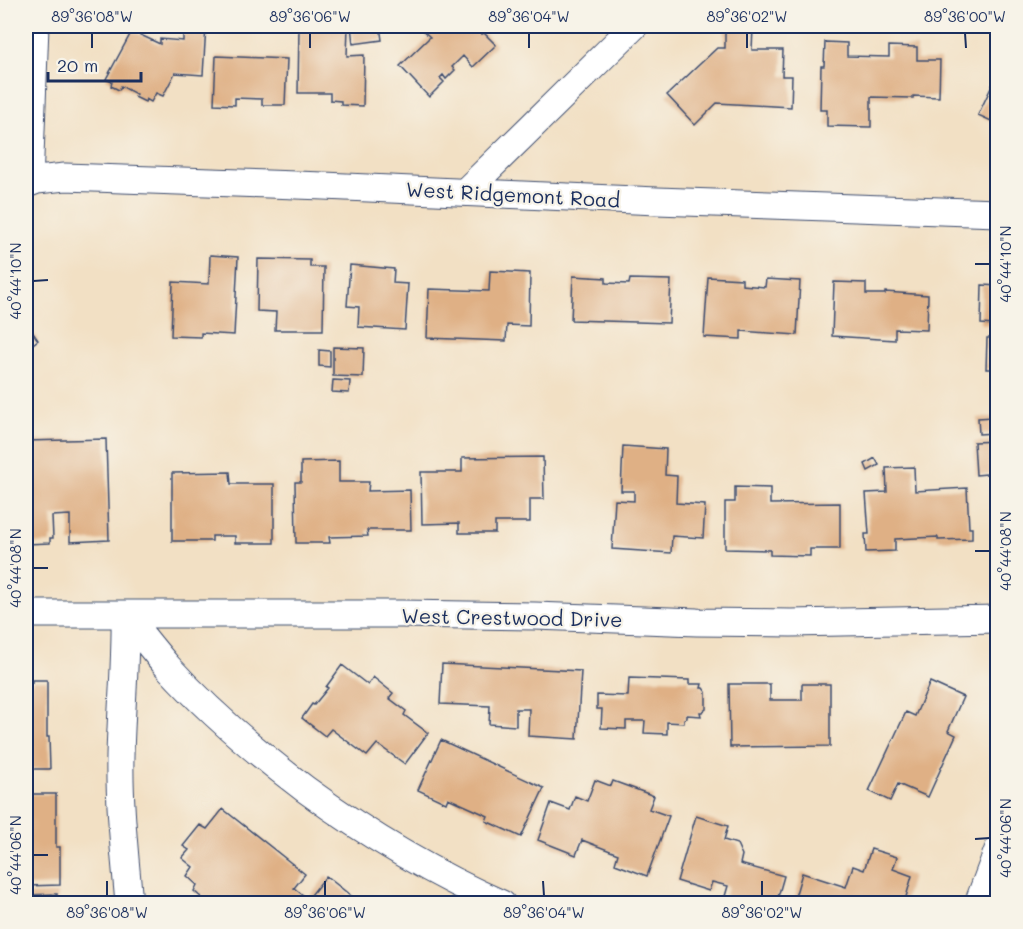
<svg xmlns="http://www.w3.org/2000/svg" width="1023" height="929" viewBox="0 0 1023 929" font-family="Mali,sans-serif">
  <rect width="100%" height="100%" fill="#f7f3e8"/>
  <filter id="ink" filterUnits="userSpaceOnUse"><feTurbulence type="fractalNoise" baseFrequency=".0167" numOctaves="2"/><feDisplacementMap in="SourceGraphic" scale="12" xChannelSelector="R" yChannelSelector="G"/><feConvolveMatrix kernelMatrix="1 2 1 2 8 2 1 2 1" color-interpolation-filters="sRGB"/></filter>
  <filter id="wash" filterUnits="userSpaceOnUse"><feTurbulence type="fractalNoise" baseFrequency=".008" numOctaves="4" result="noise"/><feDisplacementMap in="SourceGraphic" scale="24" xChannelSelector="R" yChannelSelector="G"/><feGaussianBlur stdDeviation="1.35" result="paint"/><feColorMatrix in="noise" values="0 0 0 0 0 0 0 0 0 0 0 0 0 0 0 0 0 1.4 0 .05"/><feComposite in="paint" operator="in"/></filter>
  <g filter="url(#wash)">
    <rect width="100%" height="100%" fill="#f2e0c4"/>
    <g id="blocks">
      <path fill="#dfb085" d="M183 26H206L203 75 175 73 163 96 156 93 151 102 146 99 145 102 135 97 136 94 121 86 119 90 111 86 112 82 106 79 132 31 160 44V39L183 41Z
        M299 26H348L347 56 364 55 363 106 341 105V101L330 100V93H298Z
        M351 26H380L382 40 353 44Z
        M418 26H474L482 34 484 33 496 45 473 67 463 56 452 67 455 70 446 79 443 75 440 78 444 82 429 97 400 66 430 37Z
        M725 27 753 28 752 50H783L782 76H792L791 107 717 103 695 125 667 95 717 48H725Z
        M825 42 847 43V56L889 57V46L917 47V60H940L939 97 913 96V98L871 97V127L827 126V110H820L821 66H824Z
        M216 56 287 59 285 105H262V99L235 98V105L214 104Z
        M998 73V124L978 115Z
        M210 255 238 257 234 335 201 333V337L171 336 173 282 209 284Z
        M258 259 310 260V267H324L323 330H275L276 312 257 311Z
        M350 265 394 269 393 283 408 284 405 330 358 327 359 307 347 306Z
        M490 271 530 273 529 326 507 325 506 341 427 338 429 289 489 291Z
        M573 276 606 278V283L629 284 630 279 671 280 669 323 571 320Z
        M708 277 742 279V285L765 287 766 279 800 281 797 335 741 331V339L704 337Z
        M834 282 866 283V294H885V292L928 295 927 330 895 329V340L832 336Z
        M982 285 998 286V369H986L987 338H994V325L981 324Z
        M26 323 38 340 26 349Z
        M333 347 364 348 363 377 333 376Z
        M319 350 330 351V367L319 366Z
        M333 380 350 381 349 393 332 392Z
        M994 417 995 433 979 434 978 418Z
        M106 439 109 540 70 542V515L52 516 53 538H50V543L26 544V441Z
        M998 441V473L976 475 974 442Z
        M623 446 666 449 665 475 677 476 676 503 705 505 703 538 672 536 671 553 612 549 615 500 634 501V491H621Z
        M543 457 544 499H530V522H495V533H459V523L422 524 421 472H462V458Z
        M875 458 879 465 868 471 865 464Z
        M339 461V482H369L368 491 410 490 411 530H367L368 536 329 537 330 543H296L295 482H301V462Z
        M914 467 915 491 967 488 969 528H972V539L938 540V537L895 539V551L866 552 865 534H869L866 493 887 492 886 468Z
        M230 472 231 484H274V543H235V536H212V541H172V473Z
        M735 487 770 488V504L840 503V549H810V556L770 555V550L725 549V502H735Z
        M995 508H998V526H996Z
        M442 664 581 671 577 739 528 736 529 709H516V726L489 724 490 706 440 704Z
        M342 665 368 685 373 677 393 693 389 698 406 711 404 715 428 733 405 764 377 744 367 756 331 729 325 736 302 718 312 704 314 705 328 688 326 687Z
        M629 678 689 680V684H702L701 688H703L706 692V709L702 712H700L701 716 687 715V718L684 719V723L667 722V734L644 733 645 721H626V729L601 728 602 709H597V695L628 696Z
        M32 680H47V737H49L50 769H26V683H32Z
        M930 682 963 697 948 731 956 735 928 797 898 784 890 801 869 791 906 712 915 716Z
        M729 684H770V700H802V684H830V746L730 747Z
        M441 740 544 788 521 837 486 821 488 816 448 798 446 803 418 790Z
        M595 780 611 786 613 781 654 796 649 809 669 816 647 876 615 864 618 854 582 840 576 855 538 840 551 803 570 810 575 796 587 801Z
        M26 794H56V847H60V885L26 886Z
        M223 809 305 874 294 888 308 899 326 876 359 902 361 900 366 904H254L250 900 247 904H209L194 891 197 885 187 876 193 867 182 858 189 850 183 846 200 825 207 829Z
        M696 816 728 826 724 840 737 844 742 855 740 864 784 876 776 904H725L723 903 728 886 712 882 709 891 677 881Z
        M871 849 897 857 893 869 912 876 904 904H793L802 873 846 887 853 866 864 870Z
        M57 894V904H26V895Z"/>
    </g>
  </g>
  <g filter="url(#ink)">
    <use href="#blocks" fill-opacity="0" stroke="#3b4a6d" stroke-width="1.5"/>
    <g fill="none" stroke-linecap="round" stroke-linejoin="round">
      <defs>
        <path id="street" d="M29 183 35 26
          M26 184 37 180 65 177 324 186 657 201 998 213
          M465 192 634 26
          M26 614H401L535 616 697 622 791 623 998 619
          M125 614C139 632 153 650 168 667 209 712 256 752 305 789 368 835 431 873 502 904
          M125 614C126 662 121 709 120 757 119 806 125 855 129 904
          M978 904 998 850"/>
      </defs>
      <use href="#street" stroke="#3b4a6d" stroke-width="29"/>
      <use href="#street" stroke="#fff" stroke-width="27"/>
    </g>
  </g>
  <path fill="none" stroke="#1b2f5e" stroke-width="2" d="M92 33V48M310 33V48M529 33V48M747 33V48M965 33 966 48M975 264H990M33 281 48 280M975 551H990M33 568H48M975 839 990 838M33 855H48M107 881V896M325 881V896M543 881 544 896M762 881V896"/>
  <g text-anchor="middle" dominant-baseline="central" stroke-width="4.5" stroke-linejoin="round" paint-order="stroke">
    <g font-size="20" fill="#1b2f5e" stroke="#f7f3e8">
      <text transform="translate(513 194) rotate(3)">West Ridgemont Road</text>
      <text transform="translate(512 617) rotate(1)">West Crestwood Drive</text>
    </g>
  </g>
  <rect width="1023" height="929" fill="none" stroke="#f7f3e8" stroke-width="66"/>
  <path d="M48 72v9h93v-9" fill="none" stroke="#1b2f5e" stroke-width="3"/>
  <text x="57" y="72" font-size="18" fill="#1b2f5e" stroke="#f7f3e8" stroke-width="4.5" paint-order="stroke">20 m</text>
  <rect x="33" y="33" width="957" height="863" fill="none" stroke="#1b2f5e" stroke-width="2"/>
  <g font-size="15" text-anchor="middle" fill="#1b2f5e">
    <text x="92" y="22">89°36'08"W</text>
    <text x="310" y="22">89°36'06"W</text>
    <text x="529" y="22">89°36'04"W</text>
    <text x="747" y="22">89°36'02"W</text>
    <text x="965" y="22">89°36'00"W</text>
    <text transform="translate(1006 264) rotate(-90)" y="5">40°44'10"N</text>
    <text transform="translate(16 281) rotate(-90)" y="5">40°44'10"N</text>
    <text transform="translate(1006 551) rotate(-90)" y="5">40°44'08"N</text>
    <text transform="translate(16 568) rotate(-90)" y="5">40°44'08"N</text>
    <text transform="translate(1006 838) rotate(-90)" y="5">40°44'06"N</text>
    <text transform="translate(16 855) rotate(-90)" y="5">40°44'06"N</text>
    <text x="107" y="918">89°36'08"W</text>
    <text x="325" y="918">89°36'06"W</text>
    <text x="544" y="918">89°36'04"W</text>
    <text x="762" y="918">89°36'02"W</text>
  </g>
</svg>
